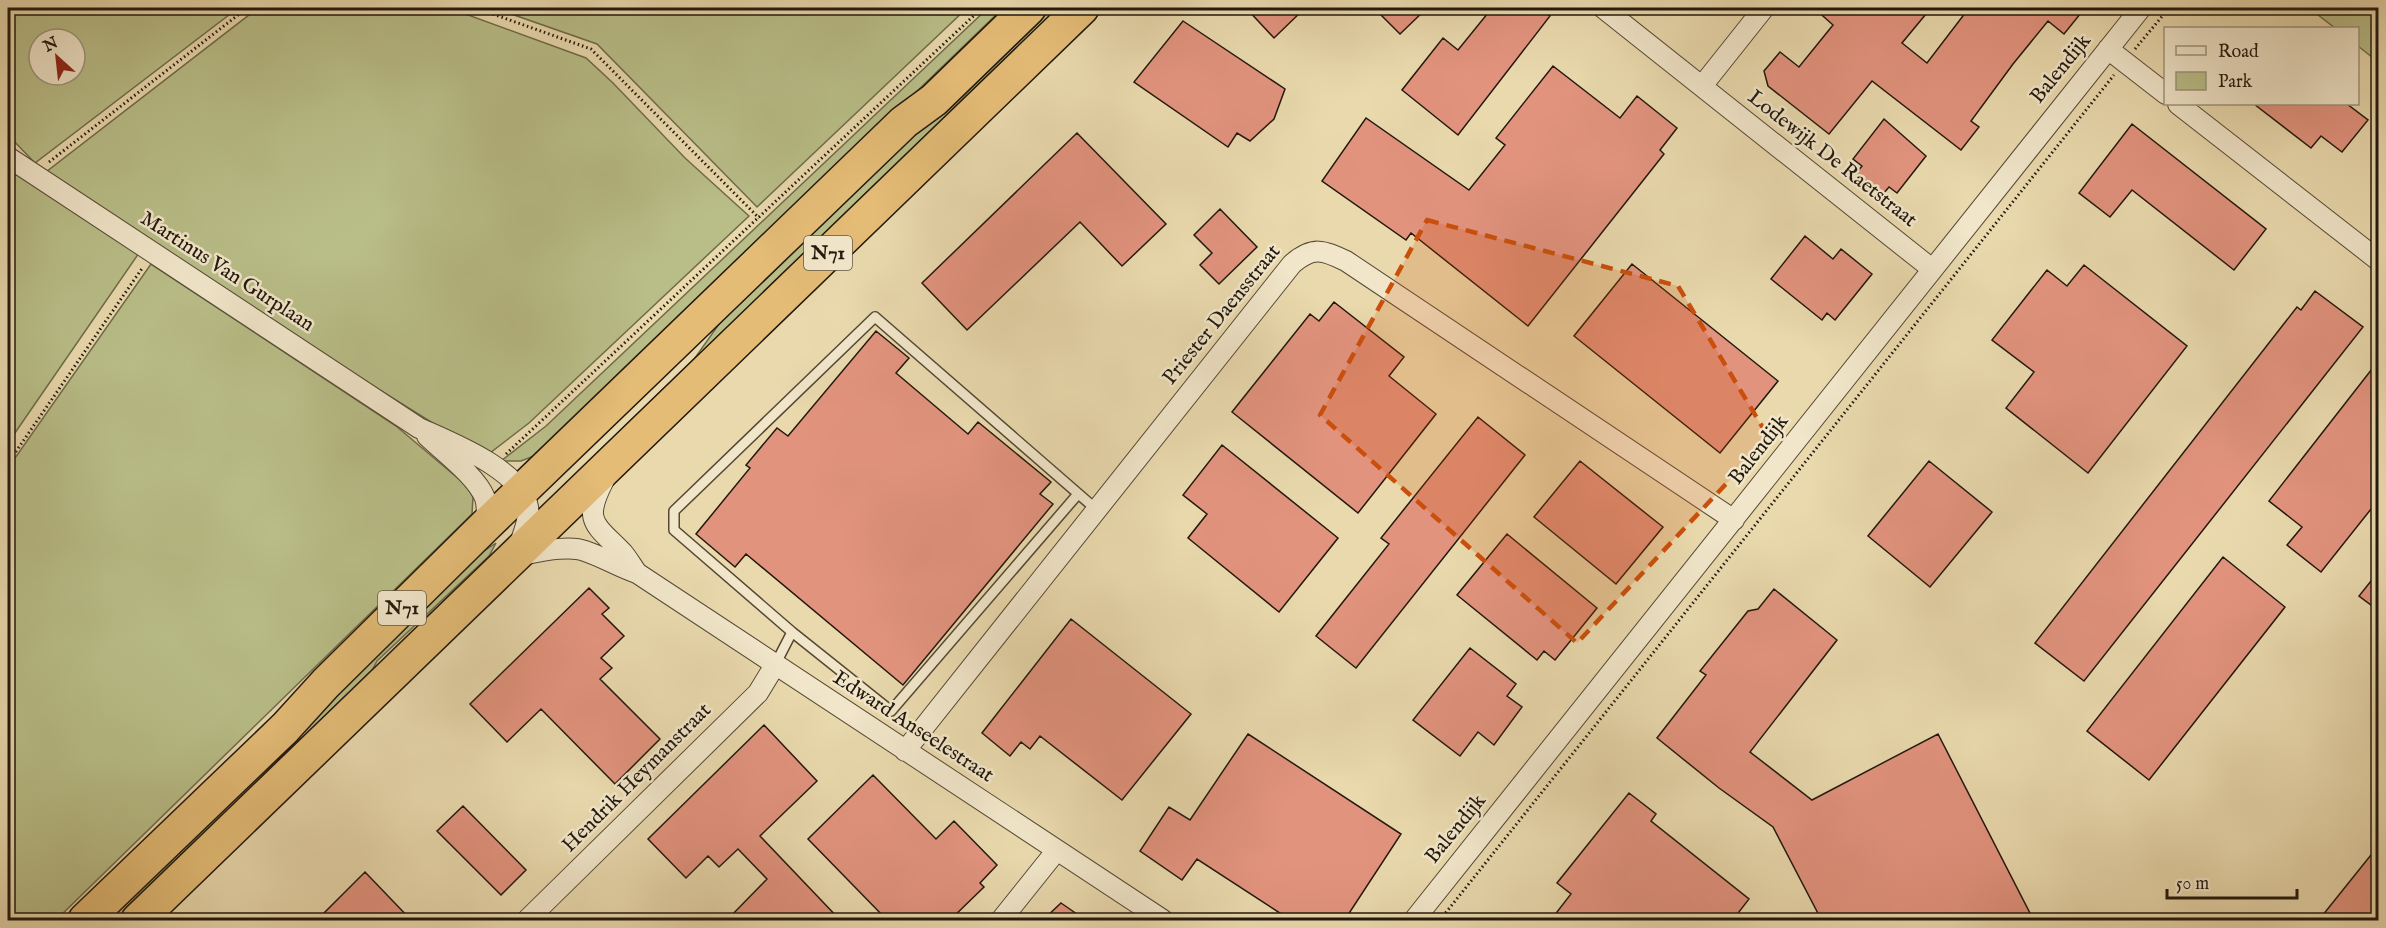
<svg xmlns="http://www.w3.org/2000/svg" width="2386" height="928" viewBox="0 0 2386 928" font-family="'IM FELL English',serif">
  <rect width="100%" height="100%" fill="#e9d9ad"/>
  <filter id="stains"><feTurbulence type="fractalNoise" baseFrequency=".00333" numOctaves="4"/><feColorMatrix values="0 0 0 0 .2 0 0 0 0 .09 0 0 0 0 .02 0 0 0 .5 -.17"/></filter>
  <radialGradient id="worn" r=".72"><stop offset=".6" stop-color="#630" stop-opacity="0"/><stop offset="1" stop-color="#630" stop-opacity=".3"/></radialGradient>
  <path fill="#b9be88" stroke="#6e6b4a" stroke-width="1.5" fill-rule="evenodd" d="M8 8H238L35 163 8 135ZM39 39H75V75H39Z
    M258 8H449L586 58 613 83 685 158 749 216 529 423 486 456 331 360 46 172Z
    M494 8H967L757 207 597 44Z
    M988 8H1003L544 452 521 461H501L546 426Z
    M1044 8H1068L583 467 695 358 724 317Z
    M2309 8H2378V62L2358 46V28H2335Z
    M8 152 139 253 8 443Z
    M151 264 396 426 466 485 473 497 472 514 56 920H8V468Z
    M496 543 489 556 377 661 363 688 125 920H100L481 553Z"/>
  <path fill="#e2937e" stroke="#22180d" stroke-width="1.5" d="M1246 8H1305L1274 38Z
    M1374 8H1427L1400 34Z
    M1492 8H1539L1550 16 1458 135 1402 90 1443 38 1458 50Z
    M1814 8H1931L1902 43 1927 63 1969 8H2085L2064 34 2048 21 2013 64 1971 121 1979 127 1961 150 1872 81 1829 134 1768 86 1764 71 1780 52 1799 67 1833 25Z
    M1183 21 1285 89 1274 119 1250 141 1237 133 1228 147 1134 82Z
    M1553 66 1620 118 1637 96 1677 128 1660 150 1664 154 1528 326 1411 233 1406 240 1322 181 1366 118 1469 190 1505 145 1496 138Z
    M2254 104H2347L2368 120 2342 152 2321 136 2311 148Z
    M1884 119 1926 156 1897 193 1889 187 1883 194 1856 173 1862 166 1853 159Z
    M2132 124 2266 229 2234 270 2132 190 2110 217 2079 193Z
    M1077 133 1166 224 1122 266 1080 222 967 330 922 283Z
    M1220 209 1257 247 1219 284 1200 265 1212 253 1194 235Z
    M1805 236 1833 259 1841 249 1872 274 1835 320 1827 313 1822 320 1771 279Z
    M1632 264 1778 381 1720 453 1574 336Z
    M2084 265 2187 346 2088 473 2006 408 2034 372 1992 340 2047 270 2067 286Z
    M2315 291 2363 327 2084 681 2035 643 2297 307 2301 310Z
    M1334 302 1404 357 1389 376 1436 414 1358 513 1232 412 1310 314 1319 321Z
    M876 331 909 358 896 373 968 434 978 422 1051 482 1040 494 1053 504 903 685 746 554 735 567 696 534 750 468 746 465 777 428 788 436Z
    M2379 360V499L2321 572 2287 545 2302 527 2269 501Z
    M1478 417 1525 455 1356 668 1316 636 1389 544 1381 538Z
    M1222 445 1338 538 1279 612 1188 538 1207 514 1183 495Z
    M1580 461 1663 527 1616 584 1534 517Z
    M1929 461 1992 512 1930 587 1868 536Z
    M1507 534 1597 608 1555 660 1544 651 1537 660 1457 595Z
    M2223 557 2285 607 2149 780 2087 731Z
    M2379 571V611L2359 596Z
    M589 588 609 608 602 614 624 636 601 658 612 668 600 679 660 739 615 784 541 709 507 742 470 704Z
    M1774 589 1837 640 1750 752 1812 800 1938 734 2034 921H1822L1773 827 1719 788 1657 738 1706 675 1700 671 1748 611 1758 609Z
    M1071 619 1191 714 1122 800 1040 736 1030 749 1021 742 1010 756 982 733Z
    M1470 648 1516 684 1507 696 1522 707 1494 745 1478 732 1460 756 1413 720Z
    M764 725 817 781 760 836 841 921H726L767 879 738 849 719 867 708 856 686 878 648 839Z
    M1248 734 1401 834 1344 921H1292L1197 859 1182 880 1140 851 1169 807 1190 820Z
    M873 775 936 839 954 821 997 865 980 883 984 887 949 921H888L808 839Z
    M1629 793 1656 814 1651 821 1749 899 1732 921H1550L1571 894 1557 883Z
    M463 806 526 870 501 895 437 831Z
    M2379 845V921H2318Z
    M365 872 412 921H316Z
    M1061 903 1087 921H1042Z"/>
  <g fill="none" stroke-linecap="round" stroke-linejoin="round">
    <defs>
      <path id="lane" d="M792 632 891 711 1078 494
        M775 665 792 632 674 530V511L875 317 1097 510"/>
      <path id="street" d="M1603 8 1932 269
        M2108 49 2166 94
        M1702 86 1764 8
        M2178 104 2378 260
        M8 157 419 428C450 442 522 470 528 507 530 522 520 542 515 556 534 553 568 544 585 551 603 557 619 567 637 573L1163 920
        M427 436C444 452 477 477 485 498 488 507 487 516 485 526
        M604 480C582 522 595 524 623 553 628 559 632 566 637 573
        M905 751 1292 264C1313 246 1323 250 1346 261L1734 520
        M527 920 758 693 775 665
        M1001 920 1057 850
        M1414 920 2141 8"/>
      <path id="highway" d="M85 920 285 728 326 683 485 526 904 122 934 100 1029 8
        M138 920 1082 8"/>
    </defs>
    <use href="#lane" stroke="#544835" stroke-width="12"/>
    <use href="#street" stroke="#544835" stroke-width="22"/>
    <use href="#highway" stroke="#22180d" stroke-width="36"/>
    <path stroke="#22180d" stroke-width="3" stroke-dasharray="1.5 3" stroke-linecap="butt" d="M476 8 591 49 759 218
      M2135 49 2169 8
      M49 162 247 8
      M506 454 982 8
      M8 463 143 267
      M1440 920 2114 75"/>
    <use href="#lane" stroke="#f1e6ca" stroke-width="9"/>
    <use href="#street" stroke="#f1e6ca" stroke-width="20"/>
    <use href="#highway" stroke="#e4bc76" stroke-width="33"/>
  </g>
  <path fill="#ca4f0c" fill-opacity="0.2" stroke="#ca4f0c" stroke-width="4.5" stroke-dasharray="12 8" stroke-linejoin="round" d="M1427 220 1678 286 1769 438 1577 643 1320 415Z"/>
  <g text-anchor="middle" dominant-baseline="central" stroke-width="5" stroke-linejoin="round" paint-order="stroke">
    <g fill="#f1e6ca" stroke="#605646" stroke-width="1.5">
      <rect x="804" y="236" width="48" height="34" rx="4.5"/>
      <rect x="378" y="591" width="48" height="34" rx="4.5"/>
    </g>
    <g font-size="20" font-weight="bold" fill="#22180d">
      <text x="828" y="253">N71</text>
      <text x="402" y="608">N71</text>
    </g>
    <g font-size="21" fill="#22180d" stroke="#f1e6ca">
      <text transform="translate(2061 69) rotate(-51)">Balendijk</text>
      <text transform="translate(1832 159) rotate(38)">Lodewijk De Raetstraat</text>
      <text transform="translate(227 272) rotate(33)">Martinus Van Gurplaan</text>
      <text transform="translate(1222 315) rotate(-51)">Priester Daensstraat</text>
      <text transform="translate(1759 450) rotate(-52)">Balendijk</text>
      <text transform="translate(913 727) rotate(33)">Edward Anseelestraat</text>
      <text transform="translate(637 778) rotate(-45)">Hendrik Heymanstraat</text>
      <text transform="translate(1456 829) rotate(-51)">Balendijk</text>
    </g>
  </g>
  <rect width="2386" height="928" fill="none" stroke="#e9d9ad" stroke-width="30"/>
  <rect x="9" y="9" width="2368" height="910" fill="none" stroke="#22180d" stroke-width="3"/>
  <rect x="15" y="15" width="2356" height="898" fill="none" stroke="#22180d" stroke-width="1.5"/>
  <rect x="2164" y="27" width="195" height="78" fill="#f1e6ca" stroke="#9e947e" stroke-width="1.5"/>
  <rect x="2176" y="46" width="30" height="9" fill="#f1e6ca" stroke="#9e947e" stroke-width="1.5"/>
  <text x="2218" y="57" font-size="18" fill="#22180d">Road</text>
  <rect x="2176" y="72" width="30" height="18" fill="#b9be88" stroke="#9e947e" stroke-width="1.5"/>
  <text x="2218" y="87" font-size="18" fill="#22180d">Park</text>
  <g transform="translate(57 57) rotate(333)"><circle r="28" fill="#f1e6ca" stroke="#9e947e" stroke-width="1.5"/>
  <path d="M0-4.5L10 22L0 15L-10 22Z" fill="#8f2418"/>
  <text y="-9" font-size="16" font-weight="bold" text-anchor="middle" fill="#22180d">N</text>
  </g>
  <path d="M2167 889v9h130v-9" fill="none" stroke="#22180d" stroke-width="3"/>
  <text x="2176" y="889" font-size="18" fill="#22180d" stroke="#f1e6ca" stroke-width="4.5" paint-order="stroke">50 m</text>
  <rect width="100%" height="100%" filter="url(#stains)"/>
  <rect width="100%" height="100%" fill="url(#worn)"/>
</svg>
